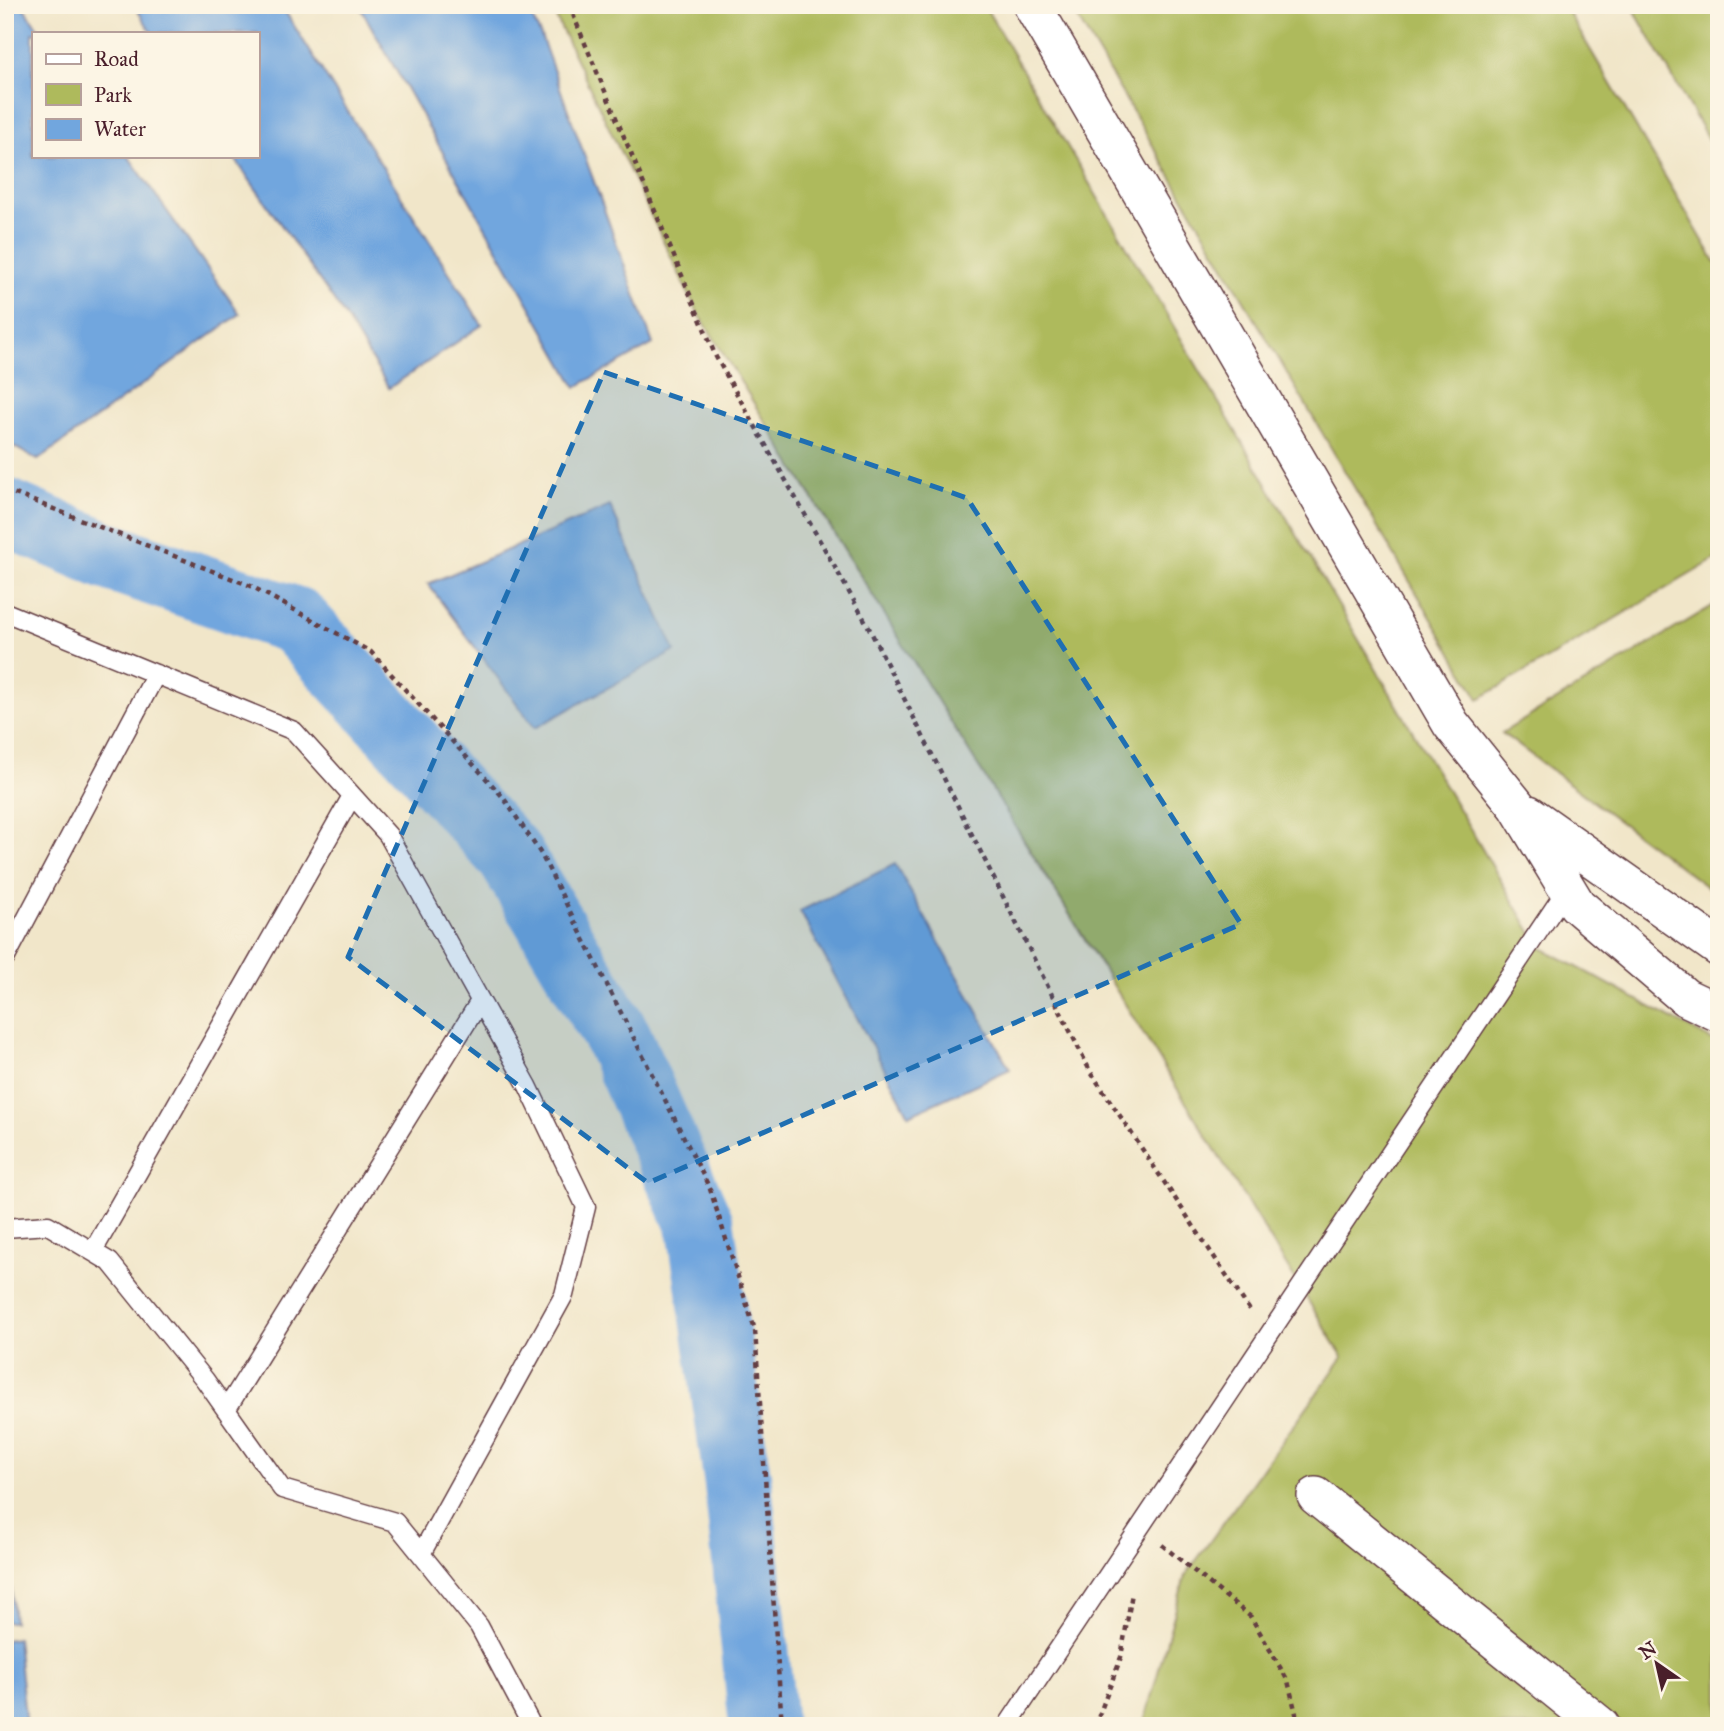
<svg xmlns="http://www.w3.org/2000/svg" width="1724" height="1731" viewBox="0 0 1724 1731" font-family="'IM FELL Great Primer',serif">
  <rect width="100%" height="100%" fill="#fcf5e5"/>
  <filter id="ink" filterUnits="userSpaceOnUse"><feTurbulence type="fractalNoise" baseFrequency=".0143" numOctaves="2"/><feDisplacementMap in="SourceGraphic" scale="14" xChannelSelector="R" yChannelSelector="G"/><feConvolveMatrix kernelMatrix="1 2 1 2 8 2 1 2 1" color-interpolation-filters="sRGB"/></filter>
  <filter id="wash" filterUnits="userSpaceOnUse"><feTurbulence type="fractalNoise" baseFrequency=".00686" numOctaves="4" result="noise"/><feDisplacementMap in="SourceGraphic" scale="28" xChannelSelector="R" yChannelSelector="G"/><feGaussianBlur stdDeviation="1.57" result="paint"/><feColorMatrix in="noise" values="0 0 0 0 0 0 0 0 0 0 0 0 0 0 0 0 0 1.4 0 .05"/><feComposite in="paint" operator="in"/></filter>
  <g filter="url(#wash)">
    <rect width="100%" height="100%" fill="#f1e6c9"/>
    <path fill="#aeba5c" stroke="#7c6c44" stroke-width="2" d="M550 5H984L1540 947 1719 1044V1726H1143L1185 1576 1343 1357 697 311Z
      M1070 5H1564L1719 268V557L1479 699Z
      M1631 5H1719V158Z
      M1719 602V896L1502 733Z"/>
    <path fill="#71a6de" stroke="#5e6284" stroke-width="2" d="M5 5H22L41 33H33V156H128L240 314 38 460 5 442Z
      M134 5H281L482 325 389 388 346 318 233 156H257V33H152Z
      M359 5H526L541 36 653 344 576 387Z
      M610 506 675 651 535 728 428 584Z
      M895 864 1010 1069 909 1115 800 911Z
      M5 1508 14 1622H5Z
      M17 1638 26 1726H5V1640Z"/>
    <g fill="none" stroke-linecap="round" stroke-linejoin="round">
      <path stroke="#71a6de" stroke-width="68" d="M5 512 105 555 296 621 509 854 618 1038 701 1227 738 1484 763 1726"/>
    </g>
  </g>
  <g filter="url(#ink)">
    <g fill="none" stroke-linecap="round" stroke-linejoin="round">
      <defs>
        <path id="lane" d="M5 612 294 731 388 835 528 1086 586 1207 564 1295 421 1554
          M5 959 156 674
          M5 1228 48 1225 110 1262 205 1380 282 1489 395 1522 479 1626 532 1726
          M93 1251 352 796
          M226 1410 480 1001
          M1007 1726 1567 889"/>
        <path id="street" d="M1032 5 1451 724 1517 806 1577 905 1685 997 1719 1013
          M1529 814 1719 948
          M1316 1496 1601 1726"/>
      </defs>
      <use href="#lane" stroke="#633d43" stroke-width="21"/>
      <use href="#street" stroke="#633d43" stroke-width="40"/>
      <path stroke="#633d43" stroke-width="4.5" stroke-dasharray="5 5" stroke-linecap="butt" d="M569 5 716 357 867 624 1090 1071 1251 1312
        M5 490 251 586 371 652 503 797 541 854 710 1189 755 1330 782 1726
        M1162 1545 1251 1617 1288 1681 1299 1726
        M1095 1726 1121 1657 1132 1593"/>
      <use href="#lane" stroke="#fff" stroke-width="18"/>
      <use href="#street" stroke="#fff" stroke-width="37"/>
    </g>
  </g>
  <path fill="#1f6fb2" fill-opacity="0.2" stroke="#1f6fb2" stroke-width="5" stroke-dasharray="14 9" stroke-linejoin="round" d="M604 372 967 498 1241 924 648 1183 348 957Z"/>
  <rect width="1724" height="1731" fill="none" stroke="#fcf5e5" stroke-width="28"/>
  <rect x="32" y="32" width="228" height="126" fill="#fcf5e5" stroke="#b59f9b" stroke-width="2"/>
  <rect x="46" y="54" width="35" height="10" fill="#ffffff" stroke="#b59f9b" stroke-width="2"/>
  <text x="94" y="66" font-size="21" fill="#4a1f2b">Road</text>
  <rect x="46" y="84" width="35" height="21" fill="#aeba5c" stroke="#b59f9b" stroke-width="2"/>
  <text x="94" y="102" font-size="21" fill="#4a1f2b">Park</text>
  <rect x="46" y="119" width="35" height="21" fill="#71a6de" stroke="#b59f9b" stroke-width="2"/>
  <text x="94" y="136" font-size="21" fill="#4a1f2b">Water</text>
  <g transform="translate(1657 1664) rotate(326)" stroke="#fcf5e5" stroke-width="5" paint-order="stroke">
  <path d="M0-5L12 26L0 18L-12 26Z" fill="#4a1f2b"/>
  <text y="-10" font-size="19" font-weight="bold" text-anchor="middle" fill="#4a1f2b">N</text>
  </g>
</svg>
